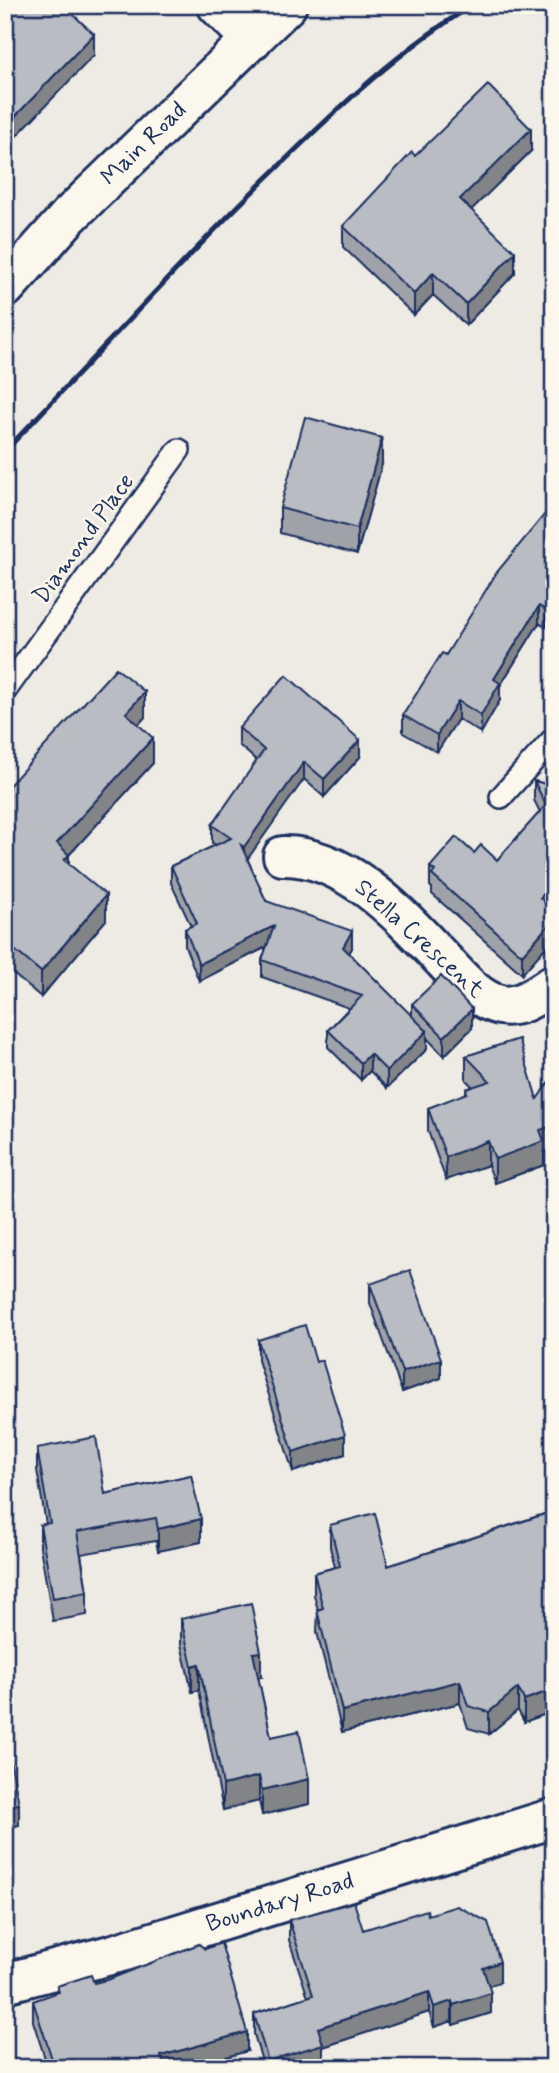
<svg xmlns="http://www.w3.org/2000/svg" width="559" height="2073" viewBox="0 0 559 2073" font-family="Mynerve,sans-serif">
  <rect width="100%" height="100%" fill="#eeebe4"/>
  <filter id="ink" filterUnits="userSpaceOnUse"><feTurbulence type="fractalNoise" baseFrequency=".0143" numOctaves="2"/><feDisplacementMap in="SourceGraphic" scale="14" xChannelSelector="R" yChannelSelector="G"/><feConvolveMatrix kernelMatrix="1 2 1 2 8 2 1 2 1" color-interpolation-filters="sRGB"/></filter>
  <g filter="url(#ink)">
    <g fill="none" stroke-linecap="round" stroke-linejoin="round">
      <defs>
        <path id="lane" d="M5 691 179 450
          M501 797 554 738"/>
        <path id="street" d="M217 5 252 40
          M283 856C348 855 404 919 445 962 460 978 478 1000 500 1005 520 1009 538 994 554 984
          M5 1983 114 1954 554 1818"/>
        <path id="secondary" d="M5 288 69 216 287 5"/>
      </defs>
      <use href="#lane" stroke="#1b2f5e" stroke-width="26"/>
      <use href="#street" stroke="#1b2f5e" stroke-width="44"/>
      <use href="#secondary" stroke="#1b2f5e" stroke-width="44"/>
      <use href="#lane" stroke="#fbf7ec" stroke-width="21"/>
      <use href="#street" stroke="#fbf7ec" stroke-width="38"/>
      <use href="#secondary" stroke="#fbf7ec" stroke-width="38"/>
      <path stroke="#1b2f5e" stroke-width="5" d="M5 451C97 356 185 256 281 164 340 106 402 48 473 5"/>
    </g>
    <path fill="#9fa2a8" stroke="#1b2f5e" stroke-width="2" d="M531 151 471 210 515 273 466 325 433 295 414 315 343 247V226L415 156Z
      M382 464 357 554 280 533V508Z
      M554 503V618L546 627 539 623 500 686V700L481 733 458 719 437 752 403 733V715Z
      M145 717 138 725 153 763 69 855V864L106 920 41 997 5 967V790Z
      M239 728 360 757 324 797 304 779 247 858 266 901 352 948 349 953 412 1017V1004L472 1028 444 1056 427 1038V1049L387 1088 370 1071 361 1080 328 1047V1030L349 1008 262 977V960L267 947 199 981 185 946V929L191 926 171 883V866L216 845 212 843V825L257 761 239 745Z
      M534 781 554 786V901L549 906 522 974 432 894V888L430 886V867L474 853 497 860 540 812 534 800Z
      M519 1039 544 1152V1165L495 1183 488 1165 446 1180 428 1131V1108L466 1094V1089L473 1087 466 1080V1056Z
      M370 1284 441 1378 402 1392 370 1303Z
      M258 1340 345 1454 293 1472 258 1360Z
      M37 1448 105 1494 191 1475 201 1542 158 1551 156 1541 81 1554 87 1592V1615L53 1621 40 1547V1525L46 1524 37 1470Z
      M554 1498V1711L524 1722 518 1710 489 1734 468 1728 460 1703 342 1732 317 1632 318 1610 314 1595V1573L335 1567 330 1547V1525L388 1566 550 1512V1499Z
      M181 1619 261 1677H258L271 1737 309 1804 262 1815 259 1801 223 1810 199 1690 192 1692 181 1644Z
      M5 1676 7 1713V1734H5L19 1825 5 1828Z
      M428 1915 500 1982 488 1986 491 2013 453 2025 452 2021 434 2027 429 2012 323 2047V2064L312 2068H264L254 2034V2014L308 1997 289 1940V1920L363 1930Z
      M94 1983 247 2051 188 2068H48L33 2021V2001L57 1993V1986Z"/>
    <path fill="#828488" stroke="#1b2f5e" stroke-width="2" d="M94 34V55L5 148V127Z
      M531 129V151L460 221V199Z
      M515 252V273L466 325V304Z
      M433 273V295L414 315V294Z
      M382 438V464L357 554V529Z
      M554 601V618L546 627V610Z
      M539 606V623L500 686V700L481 733V715L494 679Z
      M145 692V717L126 738V713Z
      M458 701V719L437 752V735Z
      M153 738V763L57 868V843Z
      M360 740V757L324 797V779Z
      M304 762V779L244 864V847Z
      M69 855V880L64 860Z
      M554 881V901L540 917V898Z
      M106 895V920L41 997V972Z
      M554 919V938L522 974V955Z
      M274 926V943L199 981V964Z
      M352 931V948L343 964V947Z
      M472 1009V1028L444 1056V1037Z
      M427 1031V1049L387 1088V1071Z
      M370 1054V1071L361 1080V1063Z
      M554 1125V1149L544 1152V1165L495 1183V1159L540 1130Z
      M488 1141V1165L446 1180V1157Z
      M441 1359V1378L402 1392V1372Z
      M345 1435V1454L293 1472V1452Z
      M201 1519V1542L158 1551V1529Z
      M261 1652V1677L253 1679V1653Z
      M554 1653V1675L548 1655Z
      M199 1664V1690L192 1692V1666Z
      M460 1681V1703L342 1732V1711Z
      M518 1688V1710L489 1734V1712Z
      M554 1689V1711L524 1722V1700Z
      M259 1776V1801L223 1810V1785Z
      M309 1779V1804L262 1815V1790Z
      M19 1804V1825L5 1828V1806Z
      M500 1962V1982L483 1988V1968Z
      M429 1992V2012L323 2047V2064L312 2068H268V2061L318 2028Z
      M491 1993V2013L453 2025V2005Z
      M452 2001V2021L434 2027V2007Z
      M247 2032V2051L188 2068H161V2056Z"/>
    <path fill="#b9bcc3" stroke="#1b2f5e" stroke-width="2" d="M5 5H63L94 34 5 127V58L7 57 5 55Z
      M488 85 531 129 460 199 515 252 466 304 433 273 414 294 343 226 412 152 415 156Z
      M305 417 382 438 357 529 280 508Z
      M554 503V601L546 610 539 606 494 679 500 683 481 715 458 701 437 735 403 715 442 653 446 655 497 572Z
      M116 668 145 692 126 713 153 738 57 843 69 855 64 860 106 895 41 972 5 942V790Z
      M286 675 360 740 324 779 304 762 244 847 241 845 266 901 352 931 343 947 427 1031 387 1071 370 1054 361 1063 328 1030 362 996 262 960 274 926 199 964 185 929 197 923 171 866 231 838 212 825 264 750 239 728Z
      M534 781 554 786V881L540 898 554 910V919L522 955 432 875 435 871 430 867 456 837 474 853 481 845 497 860 546 805Z
      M441 976 472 1009 444 1037 412 1004Z
      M519 1039 537 1099 554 1075V1125L540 1130 544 1141 495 1159 488 1141 446 1157 428 1108 467 1093 466 1089 490 1081 466 1056Z
      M410 1270 441 1359 402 1372 370 1284Z
      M305 1325 316 1362 322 1360 345 1435 293 1452 258 1340Z
      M96 1437 105 1494 191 1475 201 1519 158 1529 156 1518 77 1532 87 1592 53 1598 40 1525 50 1523 37 1448Z
      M554 1498V1511L550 1499Z
      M554 1511V1653L548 1655 554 1673V1689L524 1700 518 1688 489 1712 468 1706 460 1681 342 1711 317 1610 323 1608 314 1573 340 1566 330 1525 375 1513 388 1566Z
      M251 1603 261 1652 253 1653 271 1737 299 1731 309 1779 262 1790 259 1776 223 1785 199 1664 192 1666 181 1619Z
      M5 1676 7 1713H5Z
      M5 1734 19 1804 5 1806Z
      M354 1902 363 1930 427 1910 428 1915 457 1906 488 1922 500 1962 483 1968 491 1993 453 2005 452 2001 434 2007 429 1992 318 2028 323 2044 268 2061 254 2014 313 1995 289 1920Z
      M221 1943 247 2032 161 2056 165 2068H55L33 2001 59 1992 57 1986 91 1975 94 1983 110 1979 199 1944 205 1949Z"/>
  </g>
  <g text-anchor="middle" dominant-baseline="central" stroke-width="5" stroke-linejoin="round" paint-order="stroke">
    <g font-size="24" fill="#1b2f5e" stroke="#fbf7ec">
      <text transform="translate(144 144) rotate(-44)">Main Road</text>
      <text transform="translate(84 539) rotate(-54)">Diamond Place</text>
      <text transform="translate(419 939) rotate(42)">Stella Crescent</text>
      <text transform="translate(280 1903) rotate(-17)">Boundary Road</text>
    </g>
  </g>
  <rect width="559" height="2073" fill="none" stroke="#fbf7ec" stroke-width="28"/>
  <rect x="14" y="14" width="531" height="2045" fill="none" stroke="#1b2f5e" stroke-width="2.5" filter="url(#ink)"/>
</svg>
